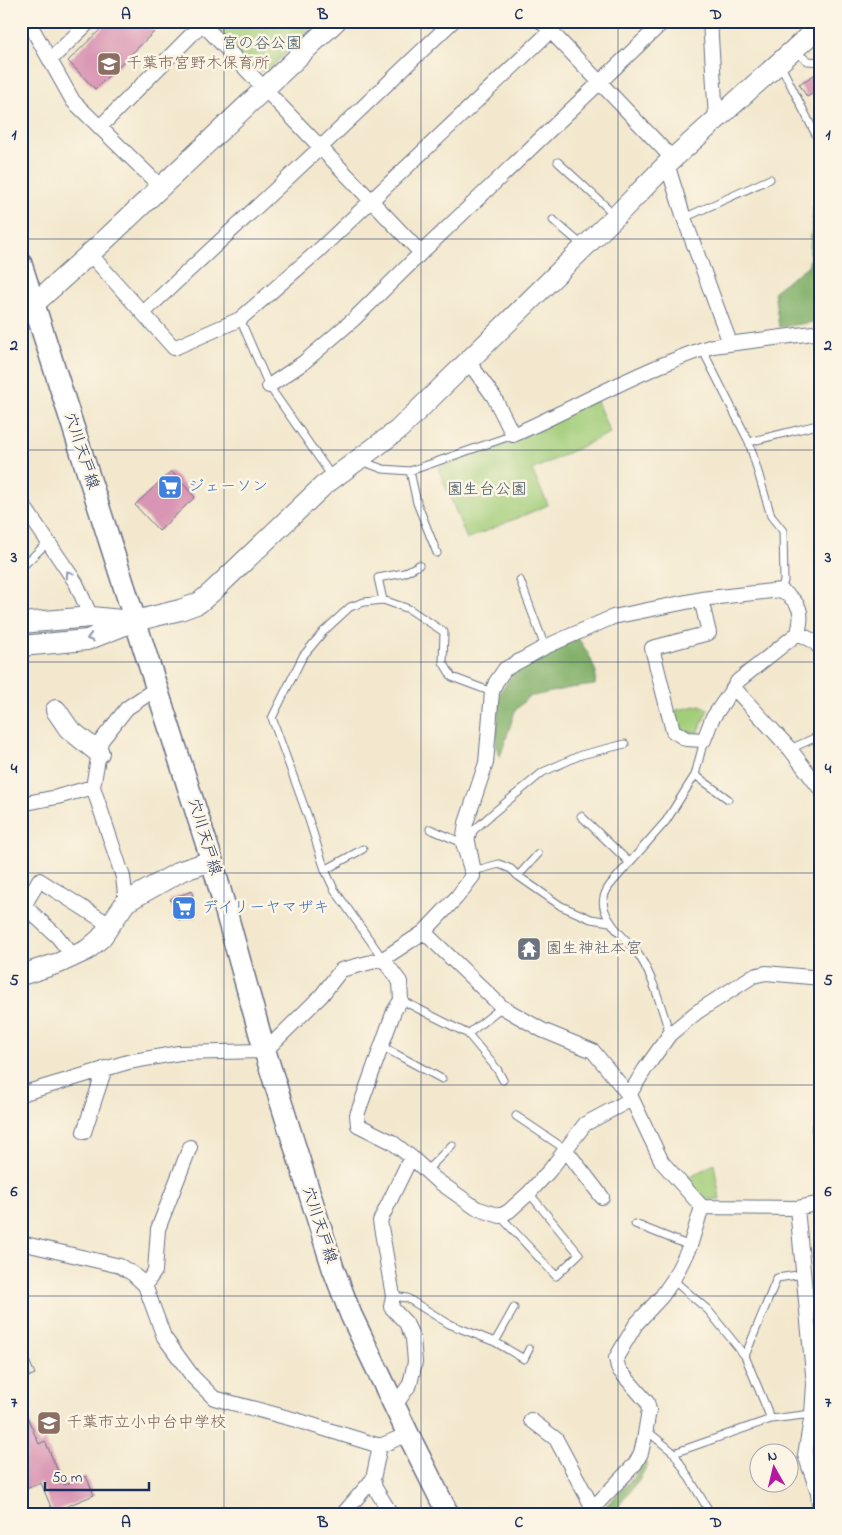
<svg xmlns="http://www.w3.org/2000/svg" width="842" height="1535" viewBox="0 0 842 1535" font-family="'Indie Flower','Klee One',sans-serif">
  <rect width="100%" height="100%" fill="#fcf5e5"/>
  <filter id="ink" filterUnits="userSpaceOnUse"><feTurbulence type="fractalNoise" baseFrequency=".02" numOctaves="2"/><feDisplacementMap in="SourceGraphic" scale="10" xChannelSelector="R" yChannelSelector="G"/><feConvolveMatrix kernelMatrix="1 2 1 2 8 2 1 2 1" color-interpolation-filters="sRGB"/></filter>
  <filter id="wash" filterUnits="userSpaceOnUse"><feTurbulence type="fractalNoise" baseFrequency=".0096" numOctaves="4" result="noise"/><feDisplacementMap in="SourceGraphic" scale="20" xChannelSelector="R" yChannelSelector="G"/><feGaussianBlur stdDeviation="1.12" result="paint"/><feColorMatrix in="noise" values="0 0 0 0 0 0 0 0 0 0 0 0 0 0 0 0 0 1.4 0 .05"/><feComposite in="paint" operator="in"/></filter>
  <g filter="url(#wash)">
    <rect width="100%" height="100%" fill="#f3e8ce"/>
    <path fill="#a2cd79" stroke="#5e7e6c" d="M206 21H317L316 25 268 70 255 71Z
      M596 399 610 433 532 470 548 505 467 539 438 468 514 441Z
      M700 705 708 709 698 733 684 731 676 725 673 711Z
      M714 1164 720 1199 698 1200 683 1181Z"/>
    <path fill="#81b069" stroke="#4e7064" d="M821 203V321L779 327 774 291 809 265 813 206Z
      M578 638 589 655 596 672 595 685 570 688 528 697 515 711 500 757 496 747 500 692 517 669Z
      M644 1460 648 1464 638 1482 623 1500 614 1514H598L635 1476Z"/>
    <g id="blocks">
      <path fill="#d996b4" d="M109 21H144L154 32 95 89 68 61Z
        M821 71V89L807 97 799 84Z
        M171 471 195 497 159 531 135 505Z
        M192 891 196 917 179 920 170 899Z
        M21 1342 35 1374 21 1380Z
        M21 1403 39 1444 45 1441 64 1485 86 1476 94 1495 53 1512 41 1483 21 1491Z"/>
    </g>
  </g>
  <g filter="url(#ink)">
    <use href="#blocks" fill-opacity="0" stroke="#677085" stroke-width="1"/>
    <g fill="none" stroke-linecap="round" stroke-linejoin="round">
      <defs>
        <path id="lane" d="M795 52 808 61 821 62
          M780 64 821 145
          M558 162 614 214
          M684 218 770 179
          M553 220 582 245
          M240 319 269 386 333 478
          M702 349 749 442 771 516 783 531 784 581 781 590
          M749 442 821 424
          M361 461 383 469 410 471 513 435
          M410 471 417 503 437 553
          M21 568 48 542
          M520 580 545 647
          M383 600 378 578 404 573 419 565
          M790 749 821 735
          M695 775 728 799
          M581 816 630 863
          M430 829 463 843
          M477 869 471 839 473 831 493 813 543 772 581 755 625 744
          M325 870 363 849
          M474 873 477 870 499 864 511 869 518 876 561 906 591 919 610 922
          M518 876 538 854
          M383 959 334 889 325 870 308 817 272 718 303 656 324 631 350 607 364 602 383 600 409 609 444 632 443 662 452 677 492 692
          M401 1000 468 1034 497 1069 503 1080
          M468 1034 502 1007
          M670 1034C661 1008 655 981 640 957 630 941 612 930 605 911 601 901 604 893 610 885L666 821 695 775 704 740
          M381 1046 442 1079
          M516 1116 565 1149
          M426 1171 452 1145
          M500 1216 556 1276 579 1254 529 1193
          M635 1224 690 1246
          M673 1280 708 1310 745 1356 771 1419
          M393 1296 407 1298 449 1324 495 1342 524 1359 529 1349
          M495 1342 514 1308
          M745 1356 777 1278 804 1274
          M646 1430 674 1453 771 1419 812 1414
          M674 1453 711 1514"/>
        <path id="street" d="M28 21 73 101 161 187
          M200 21 421 253
          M541 21 673 159
          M710 21 716 118
          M50 60 90 21
          M100 127 202 24
          M667 164 684 218 730 343
          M90 254 174 348 240 319 318 251 561 21
          M143 313 321 147 453 21
          M468 361 494 397 513 435C566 412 616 383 669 362 684 356 698 350 713 346L821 332
          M269 386 303 363 354 319 421 253 664 21
          M21 502 76 583 91 617
          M701 599 709 633 652 648 673 731 686 739 704 740 712 719 738 681 798 633 815 642 821 650
          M734 688 790 749 821 790
          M21 804 57 797 93 787
          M126 902 123 877 93 787 101 741 127 708 157 688
          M21 903 57 936 73 956
          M24 906 39 880 110 925
          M424 932 502 1007 542 1030 593 1051 632 1099 662 1162 702 1207
          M383 959 400 982 401 1000 394 1011 357 1115 358 1125 392 1142 411 1157 435 1179 476 1208 500 1216 509 1211 529 1193 550 1170 585 1124 632 1099
          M21 1094 128 1062 179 1053 265 1051 321 996 341 970 383 959 424 932 457 897 473 876 463 843 466 823 486 763 492 692 496 682 505 669 545 647 613 617 701 599 781 590C800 603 804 611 798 633
          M629 1095 645 1069 670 1034 697 1012 753 976 766 973 821 978
          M821 1126 819 1128 821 1143
          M84 1132 105 1068
          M190 1147 158 1229 155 1271 145 1285 164 1337 193 1377 214 1398 296 1420 380 1446
          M565 1149 602 1197
          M797 1208 814 1384 812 1414 805 1455 818 1492 820 1514
          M21 1243 120 1266 133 1274 145 1285
          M394 1407 410 1384 415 1362 413 1338 406 1323 391 1307 393 1296 380 1221 411 1157
          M531 1420 556 1439 593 1508
          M343 1514 373 1479
          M391 1514 375 1488 373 1479 380 1446 408 1434
          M586 1514 593 1508 635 1464 641 1453 644 1440 649 1410 647 1402 620 1371 618 1367 616 1358 636 1324 662 1296 673 1280 690 1246 702 1207 797 1208 821 1203"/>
        <path id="secondary" d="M34 304 105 240 336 21
          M21 623 91 617 131 621
          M21 646 87 640 135 621 180 610 199 603 213 591 323 486 398 430 616 216 667 164 821 25
          M56 710 69 729 99 753
          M21 975 59 963 87 950 101 938 126 902 181 871 212 861"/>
        <path id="primary" d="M21 264 212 861 263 1045 333 1268 351 1315 408 1434 448 1514"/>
      </defs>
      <use href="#lane" stroke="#677085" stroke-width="9"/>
      <use href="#street" stroke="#677085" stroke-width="16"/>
      <use href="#secondary" stroke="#677085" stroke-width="22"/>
      <use href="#primary" stroke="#677085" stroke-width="24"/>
      <use href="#lane" stroke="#fff" stroke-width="7"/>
      <use href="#street" stroke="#fff" stroke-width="14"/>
      <use href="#secondary" stroke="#fff" stroke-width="20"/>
      <use href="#primary" stroke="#fff" stroke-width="21"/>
    </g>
    <defs><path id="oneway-chevron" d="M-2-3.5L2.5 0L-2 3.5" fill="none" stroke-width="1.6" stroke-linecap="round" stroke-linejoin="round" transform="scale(1.25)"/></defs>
    <g stroke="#8d97ae">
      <use href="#oneway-chevron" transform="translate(69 574) rotate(-124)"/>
      <use href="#oneway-chevron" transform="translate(90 638) rotate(164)"/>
    </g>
  </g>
  <path fill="none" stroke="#1b2f5e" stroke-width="1" stroke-opacity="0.55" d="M224 21V1514M421 21V1514M618 21V1514M21 239H821M21 450H821M21 662H821M21 873H821M21 1085H821M21 1296H821"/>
  <defs>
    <symbol id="school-square" viewBox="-11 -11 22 22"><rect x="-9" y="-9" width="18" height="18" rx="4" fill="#8d6e63" stroke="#fcf5e5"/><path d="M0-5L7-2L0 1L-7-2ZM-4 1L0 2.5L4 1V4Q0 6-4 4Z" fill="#fff"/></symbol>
    <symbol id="supermarket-square" viewBox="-11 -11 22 22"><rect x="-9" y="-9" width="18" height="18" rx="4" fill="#3f7fe0" stroke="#fcf5e5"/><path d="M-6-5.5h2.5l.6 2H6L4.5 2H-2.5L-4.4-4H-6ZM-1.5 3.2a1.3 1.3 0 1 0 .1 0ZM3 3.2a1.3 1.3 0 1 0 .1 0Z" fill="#fff"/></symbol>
    <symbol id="temple-square" viewBox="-11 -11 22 22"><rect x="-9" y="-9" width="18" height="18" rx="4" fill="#6b7280" stroke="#fcf5e5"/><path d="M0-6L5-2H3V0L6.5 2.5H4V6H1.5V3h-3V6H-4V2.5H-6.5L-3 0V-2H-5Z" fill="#fff"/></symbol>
  </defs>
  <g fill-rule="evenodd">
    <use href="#school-square" x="95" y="50" width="28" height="28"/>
    <use href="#supermarket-square" x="156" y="473" width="28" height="28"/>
    <use href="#supermarket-square" x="170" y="894" width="28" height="28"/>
    <use href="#temple-square" x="515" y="935" width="28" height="28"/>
    <use href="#school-square" x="35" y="1409" width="28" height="28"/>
  </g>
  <g text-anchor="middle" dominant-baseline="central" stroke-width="5" stroke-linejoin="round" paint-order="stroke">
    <g font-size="16" fill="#3d5665" stroke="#fcf5e5">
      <text x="262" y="44">宮の谷公園</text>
      <text x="487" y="490">園生台公園</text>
    </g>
    <g font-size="16" fill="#785e54" stroke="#fcf5e5" text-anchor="start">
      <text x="126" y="64">千葉市宮野木保育所</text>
      <text x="66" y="1423">千葉市立小中台中学校</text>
    </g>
    <g font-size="16" fill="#1b2f5e" stroke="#fcf5e5">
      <text transform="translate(81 451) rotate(72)">穴川天戸線</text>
      <text transform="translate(204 837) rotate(73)">穴川天戸線</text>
      <text transform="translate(319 1225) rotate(72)">穴川天戸線</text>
    </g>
    <g font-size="16" fill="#366cbe" stroke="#fcf5e5" text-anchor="start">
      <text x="188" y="487">ジェーソン</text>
      <text x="202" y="908">デイリーヤマザキ</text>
    </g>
    <g font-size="16" fill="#5b616d" stroke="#fcf5e5" text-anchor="start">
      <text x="546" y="949">園生神社本宮</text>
    </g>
  </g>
  <rect width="842" height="1535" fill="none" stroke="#fcf5e5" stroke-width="55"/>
  <g transform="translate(774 1468) rotate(352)"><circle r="24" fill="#fcf5e5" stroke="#a2a6af"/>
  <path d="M0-4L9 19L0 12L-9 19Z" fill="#b5179e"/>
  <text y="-8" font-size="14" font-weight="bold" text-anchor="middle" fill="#1b2f5e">N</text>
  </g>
  <path d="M45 1482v8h104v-8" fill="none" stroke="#1b2f5e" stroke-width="2.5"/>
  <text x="52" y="1482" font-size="15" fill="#1b2f5e" stroke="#fcf5e5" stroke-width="4" paint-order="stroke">50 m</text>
  <rect x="28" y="28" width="786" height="1480" fill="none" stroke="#1b2f5e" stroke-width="2"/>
  <g font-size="16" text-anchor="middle" font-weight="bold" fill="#1b2f5e">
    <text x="126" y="19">A</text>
    <text x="323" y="19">B</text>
    <text x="519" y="19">C</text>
    <text x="716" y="19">D</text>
    <text x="14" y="139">1</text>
    <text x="828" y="139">1</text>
    <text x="14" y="350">2</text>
    <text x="828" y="350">2</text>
    <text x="14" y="562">3</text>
    <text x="828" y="562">3</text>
    <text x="14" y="773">4</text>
    <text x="828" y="773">4</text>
    <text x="14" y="985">5</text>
    <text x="828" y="985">5</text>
    <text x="14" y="1196">6</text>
    <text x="828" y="1196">6</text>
    <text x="14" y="1407">7</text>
    <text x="828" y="1407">7</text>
    <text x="126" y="1527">A</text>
    <text x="323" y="1527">B</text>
    <text x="519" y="1527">C</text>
    <text x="716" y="1527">D</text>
  </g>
</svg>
